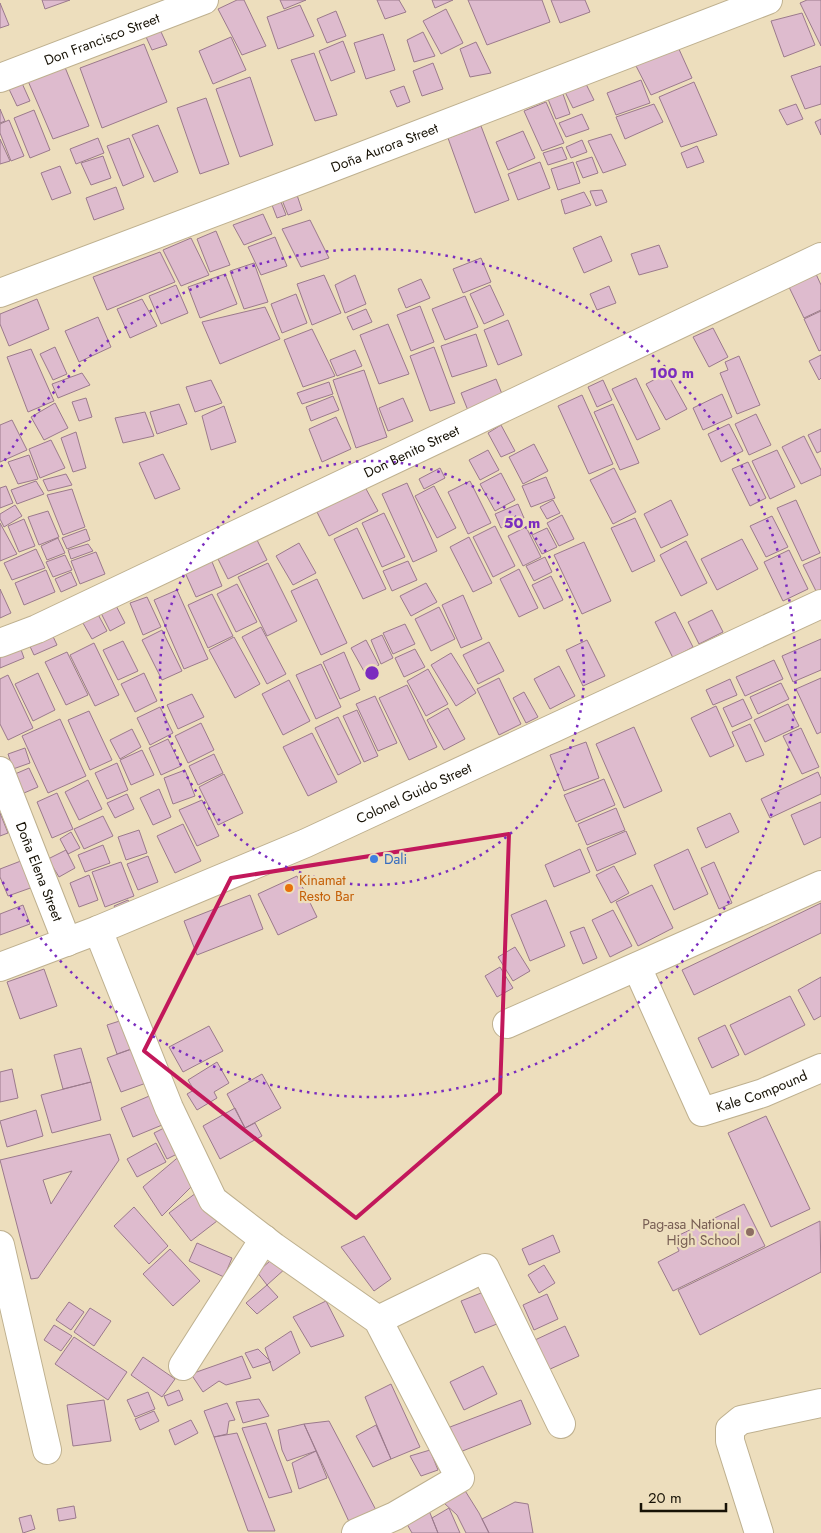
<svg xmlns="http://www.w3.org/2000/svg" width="821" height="1533" viewBox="0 0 821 1533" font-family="Jost,sans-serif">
  <rect width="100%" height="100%" fill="#eddebd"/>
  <path fill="#debbce" stroke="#9b7a8c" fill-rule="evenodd" d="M42 0H70L45 9Z
    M237 0H244L266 46 242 55 218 9Z
    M280 0H306L284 9Z
    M377 0H399L406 12 385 19Z
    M432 0H453L435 8Z
    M468 0H542L550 22 487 45Z
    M551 0H585L590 12 560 23Z
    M807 0H821V46L800 3Z
    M0 3 9 25 0 28Z
    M300 5 314 36 278 49 267 17Z
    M446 9 463 43 441 54 423 21Z
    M336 11 346 36 327 43 317 19Z
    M802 13 815 45 784 57 771 21Z
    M157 23 167 45 152 50 142 28Z
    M423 32 435 56 414 62 407 40Z
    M383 34 395 70 366 79 354 43Z
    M231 37 246 70 213 84 199 51Z
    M343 41 355 72 331 81 319 51Z
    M476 42 491 73 470 77 460 49Z
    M144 44 167 102 102 128 80 68Z
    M678 47 692 78 651 95 635 64Z
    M314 53 337 115 315 121 291 60Z
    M62 60 89 126 53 139 25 74Z
    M433 63 443 89 422 96 413 71Z
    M821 66V104L805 109 791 76Z
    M250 77 273 145 240 157 216 89Z
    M641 80 650 103 616 115 607 93Z
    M21 81 30 101 17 106 8 87Z
    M694 82 717 135 681 147 659 97Z
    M586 84 594 100 573 108 565 92Z
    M404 86 410 102 397 107 390 91Z
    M563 94 570 114 556 119 548 99Z
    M206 98 229 164 200 174 177 108Z
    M546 102 564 143 542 151 524 111Z
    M654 104 663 122 625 139 616 117Z
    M796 104 803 119 787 125 779 110Z
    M0 109 5 121 0 123Z
    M34 110 50 150 30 158 14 118Z
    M582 114 589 129 566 137 559 123Z
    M821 119V135L815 122Z
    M9 120 24 156 11 161 0 133V124Z
    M158 125 178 172 154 182 132 135Z
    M481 126 509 200 475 213 448 138Z
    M523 131 535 158 508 170 496 142Z
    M611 134 626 165 603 173 588 141Z
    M98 138 104 153 76 164 70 149Z
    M129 138 144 177 123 186 107 146Z
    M0 139 10 161 0 164Z
    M582 140 587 152 571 158 566 147Z
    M697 146 704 162 687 168 681 153Z
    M562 147 567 159 548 165 543 153Z
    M103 156 111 178 91 185 81 163Z
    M592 157 598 173 583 178 576 162Z
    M540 162 550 188 518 200 508 174Z
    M573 162 580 183 558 190 551 169Z
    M60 166 71 193 52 200 41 173Z
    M116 187 124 209 94 220 86 198Z
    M602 190 607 202 596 206 590 191Z
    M584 192 591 205 565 214 561 200Z
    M297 195 302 210 288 215 282 200Z
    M281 202 286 215 277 218 272 205Z
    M263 214 272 234 244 245 233 225Z
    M310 220 329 258 301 267 282 229Z
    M216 231 230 265 210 272 197 239Z
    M601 236 612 261 584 273 573 248Z
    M275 237 287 266 261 275 248 247Z
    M191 238 209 275 181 286 163 250Z
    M659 245 668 267 639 275 631 254Z
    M160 252 175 282 107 310 93 277Z
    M481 258 491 282 463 293 453 269Z
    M254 263 268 302 244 309 230 271Z
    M225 274 237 304 200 318 188 287Z
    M816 274 821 285V310L804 318 789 287Z
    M324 275 341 313 312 325 297 284Z
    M355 275 366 304 345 313 335 285Z
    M421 279 430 298 406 308 398 289Z
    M176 285 188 313 161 324 149 296Z
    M490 285 504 315 484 324 470 294Z
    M609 286 616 303 597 310 590 294Z
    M296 294 307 323 282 333 271 304Z
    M465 296 478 327 445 340 432 309Z
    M37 299 49 329 9 346 0 324V314Z
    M142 299 157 326 130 338 117 309Z
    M420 306 434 342 411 351 397 315Z
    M265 307 280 339 220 364 202 322Z
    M366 309 372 322 353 330 347 317Z
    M821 311V350L819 351 804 319Z
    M98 317 111 347 79 362 65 331Z
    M508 320 522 355 498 365 484 330Z
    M388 324 409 374 379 384 360 335Z
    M713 328 728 357 709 367 693 337Z
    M312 329 335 376 303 387 284 340Z
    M476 334 487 366 452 377 441 346Z
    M55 347 67 374 53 380 40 354Z
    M434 347 455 403 430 411 410 356Z
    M31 349 54 401 28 412 7 357Z
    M355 350 362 366 337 376 330 360Z
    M821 355V378L819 380 809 361Z
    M739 356 760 405 737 414 720 373 728 370 725 362Z
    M364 370 387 437 356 448 333 380Z
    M82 373 90 385 58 398 52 384Z
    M667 373 687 409 666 420 646 384Z
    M636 378 660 429 637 440 612 389Z
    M496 379 504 399 469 413 461 393Z
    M211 380 222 403 195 412 186 387Z
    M603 380 612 400 597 407 588 387Z
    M329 382 333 394 302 404 297 393Z
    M722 394 732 417 703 430 693 408Z
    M582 395 613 464 589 474 558 406Z
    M333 396 339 410 311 421 306 407Z
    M86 398 92 417 79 421 72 402Z
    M403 398 413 421 388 431 379 408Z
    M55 403 68 428 44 440 31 417Z
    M179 404 187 424 157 434 150 412Z
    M613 404 639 463 620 470 594 412Z
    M224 406 236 442 211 450 202 416Z
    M145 412 154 436 123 443 115 418Z
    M756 414 771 445 749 455 735 424Z
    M336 417 351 449 322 462 309 429Z
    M12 420 27 450 0 462V425Z
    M729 424 743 451 721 462 708 434Z
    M501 425 515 451 501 457 488 433Z
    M821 429V451L817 453 808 435Z
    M76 432 86 468 73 472 61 438Z
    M804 436 821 470V475L801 484 782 447Z
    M51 440 65 468 40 478 29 449Z
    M534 444 548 471 523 484 509 457Z
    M488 450 499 470 480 480 469 460Z
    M777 450 795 487 770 499 752 461Z
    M163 454 180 489 155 499 139 463Z
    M29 455 38 479 18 484 8 462Z
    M748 462 766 498 750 506 732 469Z
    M440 468 445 478 424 489 419 479Z
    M614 468 636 512 613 524 590 480Z
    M501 473 515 500 495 511 480 484Z
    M66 474 72 485 48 491 43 480Z
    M546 477 555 498 531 507 522 486Z
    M36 481 44 494 17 504 11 490Z
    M470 481 491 523 468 534 448 492Z
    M407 483 437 551 413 562 382 494Z
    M6 486 13 503 0 508V488Z
    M434 486 456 528 437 538 415 496Z
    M365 487 378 511 329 536 317 512Z
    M72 489 85 527 63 535 47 495Z
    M553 500 560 513 547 519 540 507Z
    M671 500 688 535 661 548 644 514Z
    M796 500 820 553 802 561 777 508Z
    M518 504 524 518 501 528 495 514Z
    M15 505 22 516 4 527 0 519V514Z
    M48 511 59 537 39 545 28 517Z
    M384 513 405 557 382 567 362 523Z
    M562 515 574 539 559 546 547 523Z
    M772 516 788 547 766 557 750 526Z
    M635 518 655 561 632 572 611 528Z
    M24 519 35 546 19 552 8 526Z
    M0 523 17 554 0 561Z
    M495 526 515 566 493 577 473 537Z
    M526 527 541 557 523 566 508 536Z
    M357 528 386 589 363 599 334 539Z
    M547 528 557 547 542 554 532 535Z
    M86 529 90 540 67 549 62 538Z
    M469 537 492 583 473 592 450 547Z
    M58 538 65 553 47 560 41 546Z
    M742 539 758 569 717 590 701 559Z
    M257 540 267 560 228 579 218 559Z
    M686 541 707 583 681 596 660 555Z
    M584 542 611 601 582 614 554 555Z
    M299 543 316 573 293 585 276 556Z
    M88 544 93 551 71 559 68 550Z
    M36 549 45 568 12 580 4 563Z
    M789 550 808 589 783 601 764 562Z
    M96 552 105 574 80 584 71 561Z
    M65 555 72 570 53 577 46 562Z
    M210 557 222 586 196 597 183 568Z
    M545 557 552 572 534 581 526 566Z
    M821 557V591L817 593 803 565Z
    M408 561 417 580 392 591 383 571Z
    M268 563 297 621 267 636 238 577Z
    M519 569 538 608 519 617 500 579Z
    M46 570 55 592 24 605 15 583Z
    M71 572 77 585 61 592 55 579Z
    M551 576 563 600 544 609 532 585Z
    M317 579 347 643 321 655 291 591Z
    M426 583 437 602 411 616 400 596Z
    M237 584 257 622 236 632 217 594Z
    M0 589 11 613 0 618Z
    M177 590 208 659 184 669 154 600Z
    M212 594 233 636 208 648 188 605Z
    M463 595 482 639 461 648 442 605Z
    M147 597 161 627 143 635 130 603Z
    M112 598 125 623 110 631 97 605Z
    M94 607 107 631 92 639 79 616Z
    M439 607 455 639 431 651 415 619Z
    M712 610 723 632 699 644 688 622Z
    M675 612 693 647 673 658 655 622Z
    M405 624 415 644 393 654 383 633Z
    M261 627 286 674 267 684 242 637Z
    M50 630 57 645 34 655 27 640Z
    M162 630 182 671 162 680 142 640Z
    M382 635 393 658 381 664 371 640Z
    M234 637 260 684 235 698 209 650Z
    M821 639V670L793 682 782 656Z
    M366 640 379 665 365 673 351 648Z
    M587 640 605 676 583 686 566 650Z
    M123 641 138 671 118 680 103 650Z
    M489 642 504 671 478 684 463 655Z
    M94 643 119 695 95 706 70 655Z
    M19 644 24 658 0 668V651Z
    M415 649 425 667 404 677 395 658Z
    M67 652 88 695 66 705 45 662Z
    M344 652 360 690 340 699 323 662Z
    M451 653 476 693 456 706 431 665Z
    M774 660 783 679 745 696 736 677Z
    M321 664 341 707 316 719 296 675Z
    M559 666 575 696 550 709 534 679Z
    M428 669 448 704 426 716 407 681Z
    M38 673 55 710 33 721 15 684Z
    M144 673 157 701 135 712 121 684Z
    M8 675 33 728 8 740 0 724V679Z
    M499 678 521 724 499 735 477 689Z
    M821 678V732L817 734 796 689Z
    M730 679 737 695 713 705 706 690Z
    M289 680 310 721 283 735 262 694Z
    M781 683 789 699 758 714 750 697Z
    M407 685 437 747 409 760 379 698Z
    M524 692 538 717 526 723 513 698Z
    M192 694 204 717 178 729 167 705Z
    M375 696 397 743 378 751 356 704Z
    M743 699 752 718 732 727 723 708Z
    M788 704 799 726 765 742 754 720Z
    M716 706 734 746 710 757 691 718Z
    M160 707 173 733 150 745 137 718Z
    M448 708 465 739 444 750 427 720Z
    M357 710 378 756 364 762 343 716Z
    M89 711 112 760 90 770 68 720Z
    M338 717 361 763 338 775 315 728Z
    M60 719 86 776 48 793 22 736Z
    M201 723 214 750 188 763 175 736Z
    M750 724 764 755 746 762 732 732Z
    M634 727 662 791 624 808 596 744Z
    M801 728 819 767 802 774 783 736Z
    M132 729 141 747 120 759 110 740Z
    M312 733 337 782 308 796 283 747Z
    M168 739 181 766 161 775 149 748Z
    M586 742 599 778 564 791 550 755Z
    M25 748 30 763 13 769 8 754Z
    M142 750 154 775 131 785 120 760Z
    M214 754 223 773 198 785 189 766Z
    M117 763 128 790 107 799 95 773Z
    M29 768 38 787 24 793 15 774Z
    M185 770 195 796 173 804 164 778Z
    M818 772 821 779V794L770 818 761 799Z
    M224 774 243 813 218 825 199 787Z
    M604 779 615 805 576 822 564 795Z
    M88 780 102 809 79 820 65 792Z
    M159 789 171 817 153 825 140 798Z
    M57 793 73 829 52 838 37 802Z
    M127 794 134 809 115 818 107 803Z
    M202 800 219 836 197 846 179 810Z
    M821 802V837L804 845 791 815Z
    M616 808 625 830 587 845 578 824Z
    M0 813 8 833 0 836Z
    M730 813 739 832 706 848 697 828Z
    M103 816 113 836 84 849 74 829Z
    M183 824 201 861 175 873 157 836Z
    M139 830 147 853 126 860 118 837Z
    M626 831 636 854 597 871 587 848Z
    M71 832 80 848 68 854 60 839Z
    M103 845 110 863 85 872 78 855Z
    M580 849 590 872 554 887 545 865Z
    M688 849 708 894 674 910 654 865Z
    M66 850 75 868 59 877 48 859Z
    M148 856 158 882 138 890 127 864Z
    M26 859 36 886 8 896 0 877V869Z
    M121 862 134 896 105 907 92 872Z
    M714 862 732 903 719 909 701 868Z
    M614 866 629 893 611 903 596 875Z
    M89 875 98 900 79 907 70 883Z
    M297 876 317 917 278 935 258 894Z
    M652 885 673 928 638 946 616 902Z
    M250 895 263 929 197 955 184 921Z
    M128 900 132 908 118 914 114 906Z
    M546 900 565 946 530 961 511 915Z
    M821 903V933L694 995 682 970Z
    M23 905 30 924 0 935V914Z
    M613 910 632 946 610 957 592 920Z
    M584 927 597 958 583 964 570 932Z
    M515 947 530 971 513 981 498 957Z
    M500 967 513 988 497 997 485 976Z
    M44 969 57 1006 20 1019 7 982Z
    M821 977V1016L814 1020 798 990Z
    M790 996 805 1025 745 1055 730 1025Z
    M126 1019 137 1047 117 1054 107 1025Z
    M725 1025 739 1055 712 1068 698 1038Z
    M209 1026 223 1051 183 1072 169 1047Z
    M137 1047 149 1082 121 1092 107 1058Z
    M81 1048 91 1082 63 1089 54 1055Z
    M217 1062 229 1083 214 1092 217 1098 197 1110 187 1094 194 1090 188 1080Z
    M12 1069 18 1098 0 1102V1072Z
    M262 1074 281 1108 245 1128 227 1094Z
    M91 1082 101 1120 52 1133 41 1095Z
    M154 1094 167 1123 133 1137 121 1108Z
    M235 1108 245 1128 255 1123 262 1136 220 1159 203 1126Z
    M36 1110 43 1136 7 1147 0 1121Z
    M766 1116 810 1209 771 1227 728 1133Z
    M174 1123 187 1149 167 1159 154 1133Z
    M110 1134 119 1160 38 1278 31 1279 0 1160ZM72 1171 51 1204 43 1180Z
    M156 1143 166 1162 137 1177 127 1159Z
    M182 1154 196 1182 162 1216 143 1187Z
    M196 1193 217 1221 191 1241 169 1213Z
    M744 1204 765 1246 673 1291 658 1262 679 1251 673 1238Z
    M134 1207 168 1246 149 1264 114 1226Z
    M820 1221 821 1272 700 1335 678 1290Z
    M553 1235 560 1252 529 1265 522 1249Z
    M364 1236 391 1279 374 1291 341 1247Z
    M197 1243 232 1258 224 1277 189 1261Z
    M170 1249 200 1281 173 1306 143 1274Z
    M276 1256 286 1268 267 1285 257 1272Z
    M544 1265 555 1283 539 1293 528 1275Z
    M267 1285 278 1297 257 1314 246 1303Z
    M491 1289 504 1321 475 1333 461 1301Z
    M547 1294 558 1319 534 1330 523 1305Z
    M326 1301 344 1336 311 1347 293 1317Z
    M69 1302 84 1312 71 1330 56 1320Z
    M90 1308 111 1321 94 1346 74 1332Z
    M54 1325 72 1336 61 1351 44 1340Z
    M565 1326 579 1356 548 1370 535 1340Z
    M291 1331 300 1353 273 1371 265 1348Z
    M74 1337 127 1372 108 1400 55 1364Z
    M258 1349 271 1362 253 1368 245 1353Z
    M242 1356 251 1378 226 1385 219 1381 203 1392 191 1374Z
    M143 1357 175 1379 162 1397 131 1375Z
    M483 1366 497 1394 464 1410 450 1382Z
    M391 1384 420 1447 391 1459 365 1397Z
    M179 1390 183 1400 168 1406 164 1396Z
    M148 1392 155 1409 135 1417 127 1400Z
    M259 1399 269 1416 243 1423 236 1402Z
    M104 1400 111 1441 73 1446 67 1405Z
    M521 1400 531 1424 460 1452 450 1427Z
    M227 1403 235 1420 229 1421 227 1434 214 1437 204 1411Z
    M154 1411 159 1421 140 1430 135 1419Z
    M191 1420 198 1433 175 1445 169 1430Z
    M329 1421 377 1512 351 1526 304 1424Z
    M266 1423 292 1492 269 1498 242 1428Z
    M304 1424 316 1451 287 1461 282 1450 278 1430Z
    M376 1425 391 1459 373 1467 356 1436Z
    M237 1433 275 1531H248L214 1437Z
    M430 1450 438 1470 421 1476 410 1456Z
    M316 1451 327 1478 299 1489 292 1463Z
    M459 1481 479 1513 489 1533H466L457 1515 444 1503Z
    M515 1502 528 1504 533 1533H489L482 1519Z
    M426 1503 438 1533H412L403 1517Z
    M74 1506 76 1518 59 1521 57 1509Z
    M449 1508 460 1533H438L432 1518Z
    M31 1515 35 1529 23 1533 19 1518Z"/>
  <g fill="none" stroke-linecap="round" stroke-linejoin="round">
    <defs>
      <g id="minor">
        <path id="s1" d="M0 78 204 0"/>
        <path id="s2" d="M0 293 313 175 768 0"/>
        <path id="s3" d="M0 643 37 629 821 257"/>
        <path id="s4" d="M0 771 67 942"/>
        <path d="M98 930 169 1108 213 1200 274 1247 378 1320 460 1478 395 1516 356 1533"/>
        <path id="s5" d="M0 967 98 930 306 843 821 604"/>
        <path id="s6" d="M637 967 702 1112 763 1093 821 1068"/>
        <path d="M507 1024 821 885"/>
        <path d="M0 1245 47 1450"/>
        <path d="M378 1320 485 1268 561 1424"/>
        <path d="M183 1366 264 1239"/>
        <path d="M759 1533 730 1441V1429L741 1420 821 1403"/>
      </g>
    </defs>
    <use href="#minor" stroke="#beb08f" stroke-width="30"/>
    <use href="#minor" stroke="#fff" stroke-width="28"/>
  </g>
  <path fill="none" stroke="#c2185b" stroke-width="4" stroke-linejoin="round" d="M509 834 500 1093 356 1218 144 1051 231 878Z"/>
  <g fill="none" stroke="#7b2cbf" stroke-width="2.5" stroke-dasharray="2.5 5">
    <circle cx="372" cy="673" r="212"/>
    <path d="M1 467A424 424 0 1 1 1 879"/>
  </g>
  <circle fill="#3f7fe0" stroke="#eddebd" stroke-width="2" cx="374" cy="859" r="5"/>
  <circle fill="#e8710a" stroke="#eddebd" stroke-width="2" cx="289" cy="888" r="5"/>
  <circle fill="#8d6e63" stroke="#eddebd" stroke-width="2" cx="750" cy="1232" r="5"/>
  <g text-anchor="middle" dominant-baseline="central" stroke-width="4.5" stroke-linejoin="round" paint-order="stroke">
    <g font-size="14" fill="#171206" stroke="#eddebd">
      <text stroke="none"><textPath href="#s1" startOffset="109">Don Francisco Street</textPath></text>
      <text stroke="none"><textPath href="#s2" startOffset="411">Doña Aurora Street</textPath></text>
      <text stroke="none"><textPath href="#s3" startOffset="454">Don Benito Street</textPath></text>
      <text stroke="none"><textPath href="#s5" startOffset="449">Colonel Guido Street</textPath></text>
      <text stroke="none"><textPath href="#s4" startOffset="108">Doña Elena Street</textPath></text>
      <text stroke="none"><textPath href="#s6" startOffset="222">Kale Compound</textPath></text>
    </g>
    <g font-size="14" fill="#366cbe" stroke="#eddebd" text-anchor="start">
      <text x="384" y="859">Dali</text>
    </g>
    <g font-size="14" fill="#c56008" stroke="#eddebd" text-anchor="start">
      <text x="299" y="880">Kinamat<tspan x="299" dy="16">Resto Bar</tspan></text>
    </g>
    <g font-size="14" fill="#785e54" stroke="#eddebd" text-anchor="end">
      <text x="740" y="1224">Pag-asa National<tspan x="740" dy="16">High School</tspan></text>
    </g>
  </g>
  <circle cx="372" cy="673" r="8" fill="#7b2cbf" stroke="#eddebd" stroke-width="2.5"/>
  <g font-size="15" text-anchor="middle" font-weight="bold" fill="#7b2cbf" stroke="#eddebd" stroke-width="4.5" stroke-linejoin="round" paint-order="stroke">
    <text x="672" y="378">100 m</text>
    <text x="522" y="528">50 m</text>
  </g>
  <path d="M641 1503v8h85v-8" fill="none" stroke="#171206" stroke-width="2.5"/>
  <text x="648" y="1503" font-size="15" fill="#171206" stroke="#eddebd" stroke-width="4" paint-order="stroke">20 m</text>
</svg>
